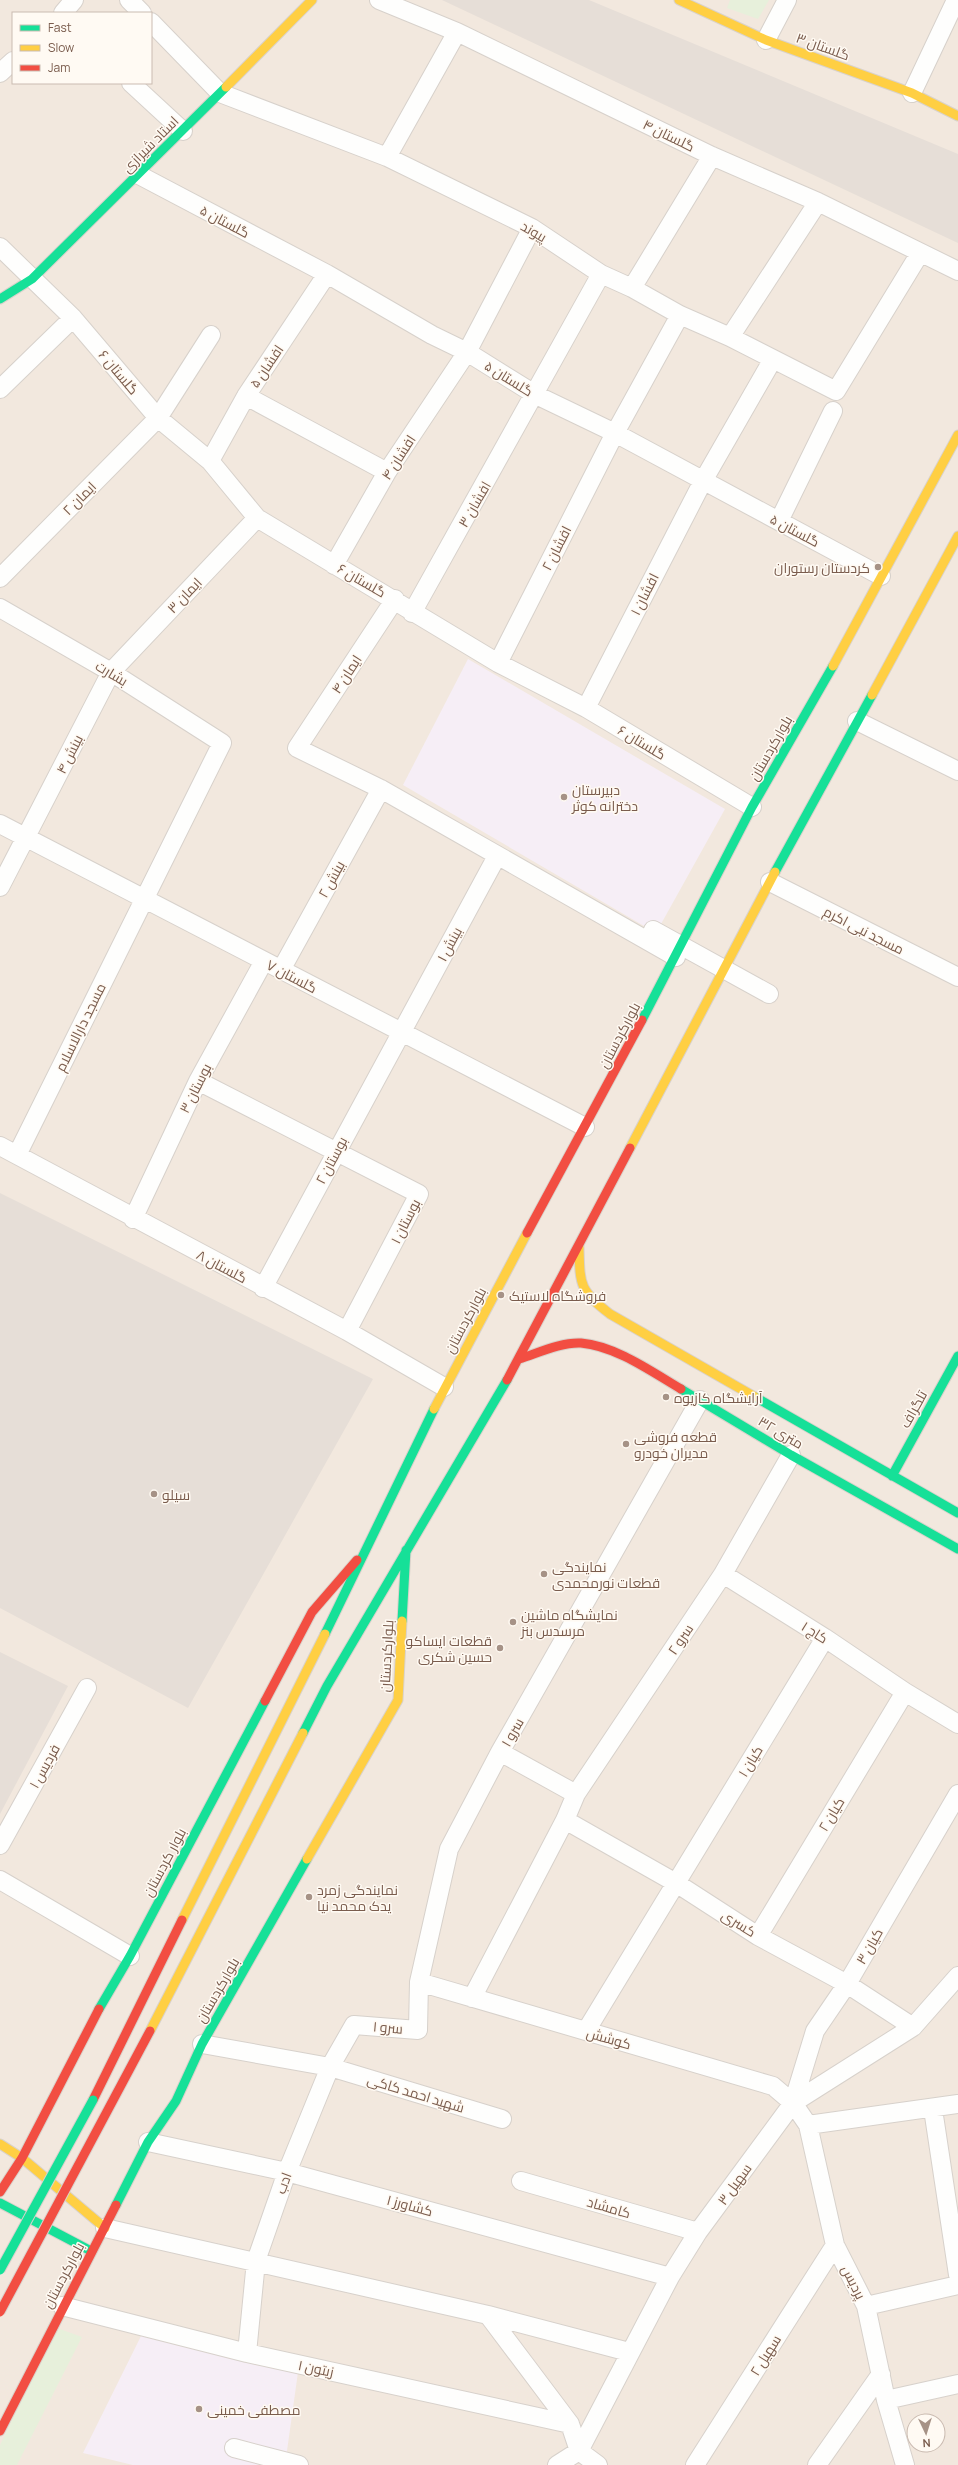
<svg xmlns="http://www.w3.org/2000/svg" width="958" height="2465" viewBox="0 0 958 2465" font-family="Manrope,Cairo,sans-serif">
  <rect width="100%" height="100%" fill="#f9f5f0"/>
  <path fill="#f2e8de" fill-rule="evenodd" d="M0 0H958V2465H0ZM13 13H151V83H13ZM914 2421H938V2445H914Z"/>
  <path fill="#f6eef6" d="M468 659 725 809 656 933 403 785Z
    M145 2328 299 2365 285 2465H133L83 2453Z"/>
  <path fill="#e7f0db" d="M730 0H769L758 19 727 8Z
    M57 2328 82 2337 17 2465H0V2445Z"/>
  <path fill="#e6ded7" d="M442 0H589L958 154V243Z
    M0 1193 373 1379 188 1708 0 1608Z
    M0 1652 68 1686 0 1814Z"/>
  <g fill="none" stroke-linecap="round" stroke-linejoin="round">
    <defs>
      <path id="street" d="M129 0 142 13
        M379 0 457 32 712 156 818 202 958 271
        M63 13 74 0
        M151 22 220 93 387 157 532 228 601 274 632 288 680 315 730 337 836 391 920 253
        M766 40 787 0
        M0 73 13 61
        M131 83 183 131
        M912 93 956 0
        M387 157 457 32
        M139 175 327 274 432 335 467 352 536 395 615 433 881 576
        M0 247 73 318 158 418 210 461 257 518 498 663 586 708 752 807
        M632 288 712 156
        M730 337 818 202
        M0 389 73 318
        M246 396 387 472
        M210 461 246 396 327 274
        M779 521 833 411
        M334 565 387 472 467 352 532 228
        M0 578 158 418 211 335
        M395 599 297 748 381 789 676 957
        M0 608 111 672 222 743 17 1155
        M412 613 601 274
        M498 663 615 433 680 315
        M586 708 703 481 773 359
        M857 721 958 771
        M0 824 585 1127
        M770 882 958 977
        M0 887 111 672 257 518
        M653 930 769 994
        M281 970 381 789
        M198 1081 419 1194 347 1331
        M0 1146 347 1331 444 1387
        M133 1219 198 1081 264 961
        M263 1288 497 856
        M723 1574 825 1638 905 1692 958 1724
        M500 1752 576 1794
        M565 1820 676 1883 758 1936 847 1984 913 2027
        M0 1845 87 1688
        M0 1880 130 1956
        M758 1936 905 1692
        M419 1982 773 2086 793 2103 808 2125 835 2245 866 2306 886 2400 905 2465
        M472 1998 565 1820 576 1794 723 1574 791 1455
        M586 2031 825 1638
        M202 2044 330 2067 502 2119
        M793 2103 815 2031 847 1984 958 1794
        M933 2109 958 2275
        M808 2125 958 2104
        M148 2142 287 2172 670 2277
        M521 2181 698 2232
        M105 2228 488 2315 570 2424 579 2451 598 2465
        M62 2306 247 2353 570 2424
        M866 2306 958 2285
        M488 2315 629 2352
        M247 2353 256 2261 287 2172 330 2067 354 2025 418 2030 419 1982 449 1849 500 1752 700 1400
        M886 2400 958 2384
        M234 2448 299 2465
        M557 2465 579 2451 670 2277 698 2232 793 2103 913 2027 958 1976
        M695 2465 835 2245
        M817 2465 881 2374"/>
      <path id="fast" d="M0 299 32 279 226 87
        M775 872 872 695
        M642 1020 752 807 833 666
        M681 1389 791 1455 958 1549
        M755 1397 958 1513
        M892 1476 958 1356
        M402 1621 406 1550
        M325 1634 434 1409
        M303 1733 327 1686 507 1380
        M99 2009 130 1956 265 1701
        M0 2203 91 2251
        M116 2205 148 2142 176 2101 202 2044 307 1859"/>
      <path id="slow" d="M679 0 766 40 912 93 958 116
        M226 87 312 0
        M833 666 958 435
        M872 695 958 536
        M630 1148 775 872
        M579 1247C580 1285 579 1290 610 1314L755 1397
        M434 1409 527 1233
        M307 1859 398 1700 402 1621
        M182 1920 325 1634
        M150 2031 303 1733
        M0 2144 22 2158 105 2228"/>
      <path id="jam" d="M527 1233 642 1020
        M519 1359C538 1353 561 1342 581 1343 616 1346 652 1372 681 1389
        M507 1380 630 1148
        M265 1701 312 1612 357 1560
        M93 2100 182 1920
        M0 2192 22 2158 99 2009
        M0 2431 116 2205"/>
    </defs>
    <use href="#street" stroke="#d7d1cb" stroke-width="20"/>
    <use href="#fast" stroke="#d9d2cb" stroke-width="11"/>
    <use href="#slow" stroke="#d9d2cb" stroke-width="11"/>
    <use href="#jam" stroke="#d9d2cb" stroke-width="11"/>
    <use href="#street" stroke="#fefefd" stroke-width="18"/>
    <use href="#fast" stroke="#16e098" stroke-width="9"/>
    <use href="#slow" stroke="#ffcf43" stroke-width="9"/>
    <use href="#jam" stroke="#f24e42" stroke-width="9"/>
    <defs>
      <path id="fast-bridge" d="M0 2270 93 2100"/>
      <path id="jam-bridge" d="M0 2312 150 2031"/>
    </defs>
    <use href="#fast-bridge" stroke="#dad1cc" stroke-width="11" stroke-linecap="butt"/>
    <use href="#jam-bridge" stroke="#dad1cc" stroke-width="11" stroke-linecap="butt"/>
    <use href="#fast-bridge" stroke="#16e098" stroke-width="9"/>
    <use href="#jam-bridge" stroke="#f24e42" stroke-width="9"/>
  </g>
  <g fill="#a69286" stroke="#fffaf3" stroke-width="1.5">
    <circle cx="878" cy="567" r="4"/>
    <circle cx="564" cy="797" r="4"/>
    <circle cx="501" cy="1295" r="4"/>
    <circle cx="666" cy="1397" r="4"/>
    <circle cx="626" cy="1444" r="4"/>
    <circle cx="154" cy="1494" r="4"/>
    <circle cx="544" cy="1574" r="4"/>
    <circle cx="513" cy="1622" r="4"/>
    <circle cx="500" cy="1648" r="4"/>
    <circle cx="309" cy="1897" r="4"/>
    <circle cx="199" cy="2409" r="4"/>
  </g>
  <g text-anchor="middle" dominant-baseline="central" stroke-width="3" stroke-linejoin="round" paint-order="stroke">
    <g font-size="14" fill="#7a5c4d" stroke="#fffaf3">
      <text transform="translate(823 46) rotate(20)">گلستان ۳</text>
      <text transform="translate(669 135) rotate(26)">گلستان ۴</text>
      <text transform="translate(150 144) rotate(-45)">استاد شیرازی</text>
      <text transform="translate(225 221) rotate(28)">گلستان ۵</text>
      <text transform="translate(534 231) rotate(30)">پیوند</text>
      <text transform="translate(266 366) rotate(-56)">افشان ۵</text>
      <text transform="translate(119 372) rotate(50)">گلستان ۶</text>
      <text transform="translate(509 378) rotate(32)">گلستان ۵</text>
      <text transform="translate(398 457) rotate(-57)">افشان ۴</text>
      <text transform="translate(79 498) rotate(-45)">ایمان ۲</text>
      <text transform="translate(474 504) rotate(-60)">افشان ۳</text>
      <text transform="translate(795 530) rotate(28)">گلستان ۵</text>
      <text transform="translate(556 548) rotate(-63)">افشان ۲</text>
      <text transform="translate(362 580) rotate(30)">گلستان ۶</text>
      <text transform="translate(644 594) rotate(-63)">افشان ۱</text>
      <text transform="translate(184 595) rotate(-46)">ایمان ۳</text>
      <text transform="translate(112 673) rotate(31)">بشارت</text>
      <text transform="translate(346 674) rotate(-57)">ایمان ۴</text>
      <text transform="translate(642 742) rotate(31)">گلستان ۶</text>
      <text transform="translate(770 748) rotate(-60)">بلوارکردستان</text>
      <text transform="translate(69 754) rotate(-63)">بینش ۴</text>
      <text transform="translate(331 879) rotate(-61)">بینش ۲</text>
      <text transform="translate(864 930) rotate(27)">مسجد نبی اکرم</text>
      <text transform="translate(449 944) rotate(-62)">بینش ۱</text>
      <text transform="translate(292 976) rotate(28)">گلستان ۷</text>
      <text transform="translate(80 1027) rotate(-64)">مسجد دارالاسلام</text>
      <text transform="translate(619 1035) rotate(-62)">بلوارکردستان</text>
      <text transform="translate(195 1088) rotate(-63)">بوستان ۳</text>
      <text transform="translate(331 1160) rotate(-62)">بوستان ۲</text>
      <text transform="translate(405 1221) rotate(-63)">بوستان ۱</text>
      <text transform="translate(222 1266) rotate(28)">گلستان ۸</text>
      <text transform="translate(465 1320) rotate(-62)">بلوارکردستان</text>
      <text transform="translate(913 1409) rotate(-61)">تلگراف</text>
      <text transform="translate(781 1432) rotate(31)">۳۲ متری</text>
      <text transform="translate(815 1632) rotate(32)">کاج ۱</text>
      <text transform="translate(680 1639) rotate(-56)">سرو ۲</text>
      <text transform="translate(386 1656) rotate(-87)">بلوارکردستان</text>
      <text transform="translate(512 1732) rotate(-60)">سرو ۱</text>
      <text transform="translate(750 1761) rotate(-59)">کیان ۱</text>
      <text transform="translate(44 1766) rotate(-61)">فردیس ۱</text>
      <text transform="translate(831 1814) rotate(-59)">کیان ۲</text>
      <text transform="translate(164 1862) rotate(-62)">بلوار کردستان</text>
      <text transform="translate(739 1923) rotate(32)">کسری</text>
      <text transform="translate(869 1946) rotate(-60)">کیان ۳</text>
      <text transform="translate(217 1990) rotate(-60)">بلوارکردستان</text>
      <text transform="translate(388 2027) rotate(5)">سرو ۱</text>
      <text transform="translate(609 2038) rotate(16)">کوشش</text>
      <text transform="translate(416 2093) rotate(17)">شهید احمد کاکی</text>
      <text transform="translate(283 2183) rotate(-70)">ادب</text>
      <text transform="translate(734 2184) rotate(-54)">سهیل ۳</text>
      <text transform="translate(410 2205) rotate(15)">کشاورز ۱</text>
      <text transform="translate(609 2207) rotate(16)">کامشاد</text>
      <text transform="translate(63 2275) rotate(-62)">بلوارکردستان</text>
      <text transform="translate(854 2282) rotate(63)">پردیس</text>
      <text transform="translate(765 2355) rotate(-58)">سهیل ۲</text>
      <text transform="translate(316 2368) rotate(12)">زیتون ۱</text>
    </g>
    <g font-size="14" fill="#7a5c4d" stroke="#fffaf3" text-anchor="start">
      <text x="870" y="567" text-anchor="end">کردستان رستوران</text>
      <text x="572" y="789">دبیرستان<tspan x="572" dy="16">دخترانه کوثر</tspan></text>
      <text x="509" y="1295">فروشگاه لاستیک</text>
      <text x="674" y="1397">آرایشگاه کازیوه</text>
      <text x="634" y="1436">قطعه فروشی<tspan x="634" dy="16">مدیران خودرو</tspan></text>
      <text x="162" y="1494">سیلو</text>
      <text x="552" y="1566">نمایندگی<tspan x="552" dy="16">قطعات نورمحمدی</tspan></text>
      <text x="521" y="1614">نمایشگاه ماشین<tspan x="521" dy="16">مرسدس بنز</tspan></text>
      <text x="492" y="1640" text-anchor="end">قطعات ایساکو<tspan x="492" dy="16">حسین شکری</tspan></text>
      <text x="317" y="1889">نمایندگی زمرد<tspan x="317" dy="16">یدک محمد نیا</tspan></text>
      <text x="207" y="2409">مصطفی خمینی</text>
    </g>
  </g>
  <rect x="12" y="12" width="140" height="72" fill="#fffaf3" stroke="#cabbb1"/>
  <rect x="20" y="25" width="20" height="6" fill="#16e098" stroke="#cabbb1"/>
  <text x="48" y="32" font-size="12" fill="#7a5c4d">Fast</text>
  <rect x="20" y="45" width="20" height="6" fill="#ffcf43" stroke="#cabbb1"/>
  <text x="48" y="52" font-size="12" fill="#7a5c4d">Slow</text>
  <rect x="20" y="65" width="20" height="6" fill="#f24e42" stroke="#cabbb1"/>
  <text x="48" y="72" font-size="12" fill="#7a5c4d">Jam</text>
  <g transform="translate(926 2433) rotate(176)"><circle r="19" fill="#fffaf3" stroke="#cabbb1"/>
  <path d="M0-3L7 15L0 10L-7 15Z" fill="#a69286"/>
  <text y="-6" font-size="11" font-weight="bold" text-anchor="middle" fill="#7a5c4d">N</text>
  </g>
</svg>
